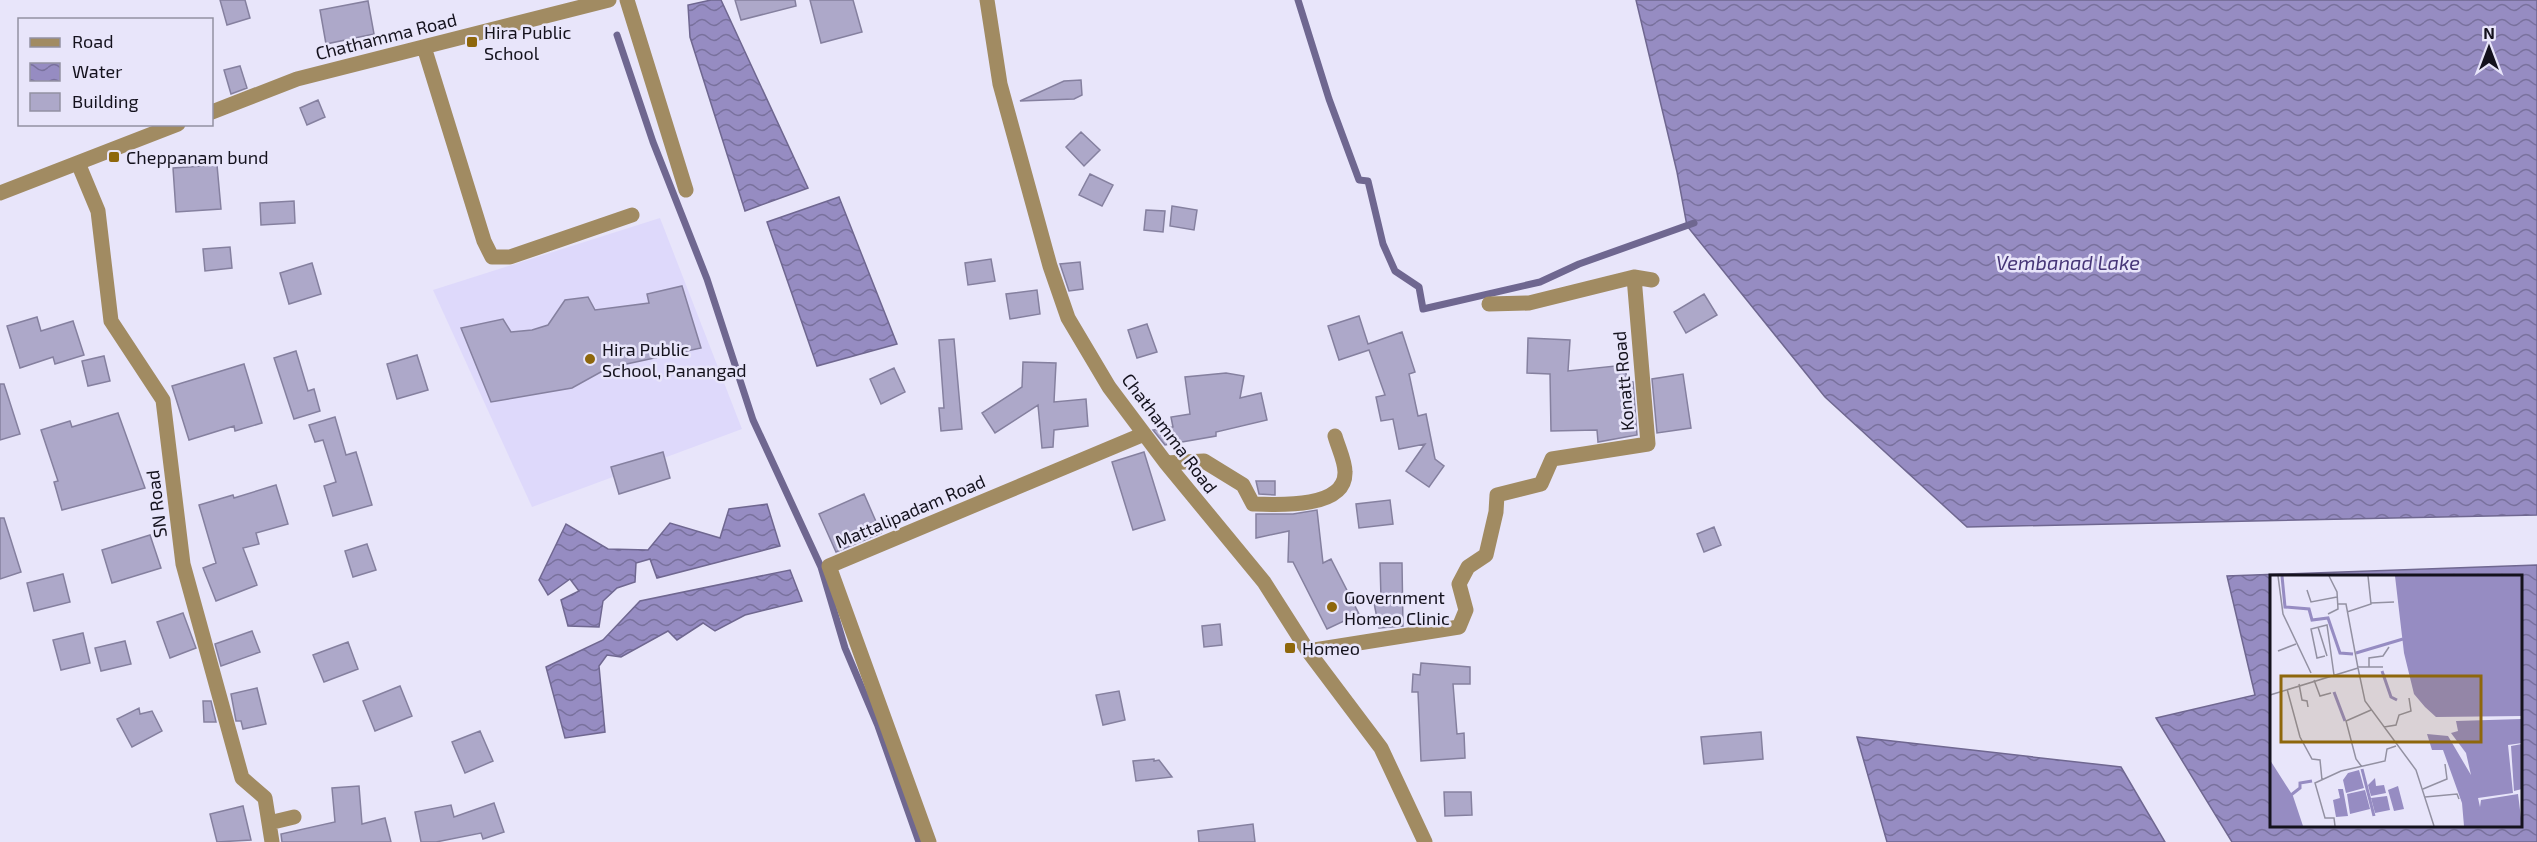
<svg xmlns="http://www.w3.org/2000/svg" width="2537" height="842" viewBox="0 0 2537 842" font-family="'Exo 2',sans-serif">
  <defs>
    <pattern id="water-waves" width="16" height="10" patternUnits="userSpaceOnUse" patternTransform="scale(1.5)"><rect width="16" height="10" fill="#968cc2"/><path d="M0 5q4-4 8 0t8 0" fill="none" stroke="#79719d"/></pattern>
  </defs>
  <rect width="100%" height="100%" fill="#e8e5fa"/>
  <path fill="#ded9fb" d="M660 218 742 429 532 507 433 290Z"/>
  <path fill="url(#water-waves)" stroke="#6f6790" stroke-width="1.5" fill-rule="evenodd" d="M711 0H721L808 188 745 211 690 37 688 5Z
    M1636 0H2537V515L1967 527 1825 397 1687 226 1677 172Z
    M839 197 897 344 817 366 767 222Z
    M767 504 780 546 657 578 650 559 636 563 635 582 617 588 603 601 599 627 568 626 561 600 579 591 570 579 548 595 539 580 566 524 608 549 648 550 670 523 720 538 729 509Z
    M2537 565V842H2232L2156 718 2255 695 2227 576ZM2272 576H2520V826H2272Z
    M790 570 802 601 745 615 715 631 703 623 677 640 668 631 621 657 607 655 599 666 605 732 565 738 546 667 603 640 640 601Z
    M1857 737 2121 767 2165 842H1887Z"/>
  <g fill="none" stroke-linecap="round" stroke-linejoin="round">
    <path stroke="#6f6790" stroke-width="7" d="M1298 0 1329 99 1359 180 1368 181 1383 244 1395 271 1419 287 1423 309 1540 282 1579 264 1694 223
      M617 35 653 142 707 279 753 420 821 567 845 648 878 726 919 842"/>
  </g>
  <path fill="#ada8c9" stroke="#85809f" stroke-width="1.5" d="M220 0H245L250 18 227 25Z
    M735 0H795L796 6 741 20Z
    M810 0H853L862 32 821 43Z
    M368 1 374 34 326 44 320 10Z
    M240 66 247 88 231 94 224 70Z
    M1081 80 1082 95 1074 99 1020 101 1064 81Z
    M318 100 325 117 307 125 300 108Z
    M1081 132 1100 150 1084 166 1066 147Z
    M217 165 221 209 176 212 173 168Z
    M1090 174 1113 185 1102 206 1079 195Z
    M294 201 295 223 261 225 260 203Z
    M1172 206 1197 210 1194 230 1170 226Z
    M1146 210 1165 211 1163 232 1144 230Z
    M230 247 232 268 205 271 203 249Z
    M991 259 995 281 968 285 965 263Z
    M1080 262 1083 289 1069 291 1060 264Z
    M312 263 321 294 289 304 280 273Z
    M682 286 701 348 608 368 572 388 491 402 461 328 503 319 511 332 532 330 548 325 565 300 588 297 595 310 649 303 647 294Z
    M1037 290 1040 314 1010 319 1006 294Z
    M1704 294 1717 315 1686 333 1674 312Z
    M1359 316 1368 344 1402 332 1415 372 1409 374 1418 416 1426 414 1435 459 1444 466 1429 487 1406 471 1425 444 1399 449 1393 419 1381 421 1376 397 1385 395 1369 350 1339 360 1328 326Z
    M37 317 41 331 73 321 84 355 55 364 53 357 20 368 7 326Z
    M1147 324 1157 352 1137 358 1128 330Z
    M1528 338 1570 340 1568 371 1625 365 1627 382H1633L1637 435 1598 442 1597 430 1551 431 1550 374 1527 373Z
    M954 339 962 429 941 431 939 408H944L939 340Z
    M296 351 308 391 314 389 320 411 294 419 274 358Z
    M417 355 428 390 397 399 387 364Z
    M104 356 110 381 88 386 82 361Z
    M1023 362 1056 363 1054 402 1086 399 1088 426 1054 430 1053 447 1042 448 1038 405 995 433 982 413 1022 387Z
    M244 364 262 423 235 431 234 426 189 440 172 386Z
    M894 368 905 392 881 404 870 379Z
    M1226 373 1244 376 1240 398 1261 393 1267 420 1216 432V436L1165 445 1153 430 1173 427 1171 417 1190 414 1185 377Z
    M1683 374 1691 428 1657 433 1652 379Z
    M0 384H4L20 434 0 440Z
    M118 413 145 488 62 510 54 482 58 481 41 430 70 421 72 427Z
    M335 417 346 455 356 452 372 505 333 516 324 486 336 482 323 440 315 442 309 425Z
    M663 452 670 478 619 494 611 467Z
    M1144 452 1165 520 1133 530 1112 462Z
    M1256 481H1275V495L1259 494Z
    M276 485 288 524 256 533 259 544 243 548 257 585 216 601 203 568 216 563 199 505 233 495 234 498Z
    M864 494 881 533 836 552 819 514Z
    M1390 500 1393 524 1359 528 1356 504Z
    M1317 510 1323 563 1331 559 1359 614 1327 629 1293 562H1288L1289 531 1256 538V514H1293Z
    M0 518H4L21 572 0 579Z
    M1714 527 1721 545 1704 552 1697 534Z
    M150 535 161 568 112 583 102 550Z
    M367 544 376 570 353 577 345 551Z
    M1380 563H1402L1403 626 1379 628 1373 598H1381Z
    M63 574 70 602 34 611 27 583Z
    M183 613 196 648 170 658 157 622Z
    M1220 624 1222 645 1204 647 1202 626Z
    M252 631 260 652 221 666 215 644Z
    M83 633 90 663 61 670 53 640Z
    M125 641 131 664 101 671 95 648Z
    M348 642 358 669 324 682 313 655Z
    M1421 663 1470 667V684H1453L1457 734 1464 733 1465 758 1421 761 1418 692H1412L1413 674 1420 675Z
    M400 686 412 716 375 731 363 701Z
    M257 688 266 724 243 729 241 721H236L231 694Z
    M1119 691 1125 720 1103 725 1096 695Z
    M203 701H211L216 722H204Z
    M139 708 140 714 152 711 162 731 132 747 117 719Z
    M480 731 493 761 465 773 452 742Z
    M1761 732 1763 759 1704 764 1701 737Z
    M1154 759V761L1159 760 1172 777 1136 781 1133 761Z
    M359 786 362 824 385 818 391 842H282L281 834 335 822 332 788Z
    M1444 792H1471L1472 815 1445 816Z
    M494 803 504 832 483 839 481 833 436 842H421L415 812 451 805 454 817Z
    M243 806 251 840 217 842 210 814Z
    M1253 824 1255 842H1199L1198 831Z"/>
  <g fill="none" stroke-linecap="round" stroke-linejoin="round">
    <path stroke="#a18b62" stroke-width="15" d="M627 0 686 190
      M987 0 1000 84 1050 266 1068 318 1109 387 1166 463 1264 582 1308 651 1381 748 1425 842
      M424 47 484 241 492 257H510L632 215
      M212 112 297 79 609 0
      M78 163 98 211 111 321 163 400 183 564 242 778 265 798 272 842
      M0 193 178 124
      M1489 304 1529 303 1634 277 1652 280
      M1166 463 1204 461 1243 485 1253 504C1277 505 1346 509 1345 472 1345 461 1338 447 1335 436
      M1308 651 1459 627 1466 610 1459 584 1468 567 1486 555 1496 512 1497 495 1541 484 1552 459 1648 444 1634 277
      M269 823 294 817
      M929 842 829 566 1144 434"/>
  </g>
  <g fill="#8e670c" stroke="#e8e5fa" stroke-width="2">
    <rect x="466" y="36" width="12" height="12" rx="3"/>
    <rect x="108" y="151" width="12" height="12" rx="3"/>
    <circle cx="590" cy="359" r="6"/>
    <circle cx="1332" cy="607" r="6"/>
    <rect x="1284" y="642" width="12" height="12" rx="3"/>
  </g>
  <g text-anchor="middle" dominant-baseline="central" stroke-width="5" stroke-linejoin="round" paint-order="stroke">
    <g font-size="18" fill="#14121d" stroke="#e8e5fa" text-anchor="start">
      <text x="484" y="32">Hira Public<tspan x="484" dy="21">School</tspan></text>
      <text x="126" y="157">Cheppanam bund</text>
      <text x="602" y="349">Hira Public<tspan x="602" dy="21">School, Panangad</tspan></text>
      <text x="1344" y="597">Government<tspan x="1344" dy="21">Homeo Clinic</tspan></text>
      <text x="1302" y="648">Homeo</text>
    </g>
    <g font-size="18" fill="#14121d" stroke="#e8e5fa">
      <text transform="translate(386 36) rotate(-14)">Chathamma Road</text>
      <text transform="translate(1623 381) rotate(-95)">Konatt Road</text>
      <text transform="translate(1170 433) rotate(53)">Chathamma Road</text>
      <text transform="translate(156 504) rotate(-97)">SN Road</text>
      <text transform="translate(910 511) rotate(-23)">Mattalipadam Road</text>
    </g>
    <g font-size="20" font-style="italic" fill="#463577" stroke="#e8e5fa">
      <text x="2068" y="262">Vembanad Lake</text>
    </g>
  </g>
  <g transform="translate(2270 575)">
    <rect width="252" height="252" fill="#e8e5fa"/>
    <path d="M125 1H252V141L166 142 155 132 144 119 134 78ZM252 144V168L238 170 243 218 208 223 210 232 211 225 248 219 252 251H194L192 228 173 175H162L157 159 178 161 201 200 196 178 181 158 188 156 186 146ZM252 169V214L244 216 241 171ZM0 185 23 221 33 251H0ZM89 195 94 213 76 218 73 205 78 198ZM105 203 106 211 114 210 116 218 101 221 98 210ZM128 211 134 234 124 236 118 215ZM68 214H73L78 241 66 242 63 225 70 223ZM95 215 100 234 80 239 77 219ZM117 221 120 235 105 238 101 223Z" fill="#968cc2"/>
    <path fill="none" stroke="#968cc2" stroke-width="3" d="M12 1 15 32 39 34 42 45 58 43 70 78 83 79M86 78 133 64M112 96 121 122 127 125M64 117 75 146M92 194 104 241M21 220 30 213V208L42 206"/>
    <path fill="none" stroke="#9391a2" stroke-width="1.5" d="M8 1 13 39 41 98M37 15 41 27 67 22M101 28 124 27M68 29H76L88 93M77 37 101 29 98 1M58 39 68 34 67 17 59 1M48 52 57 81M8 76 26 69M55 81 47 83 41 54 57 50 64 100M88 92H113M99 92V83L113 81 119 72M44 105 50 121 61 118M29 109 32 125 37 126 38 132M17 114 30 162 42 184 50 185 52 205M0 120 88 93 95 126 146 195 164 251M114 152 126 150 129 140 141 136 139 123M92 192 86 184 76 146 101 135M153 214 177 204 175 189M155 222 187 219 189 224M65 251 64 243H55L45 208 71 196 115 186 117 174 126 171"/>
    <path fill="#8e670c" fill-opacity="0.15" stroke="#8e670c" stroke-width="3" d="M11 101H211V167H11Z"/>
    <rect width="252" height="252" fill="none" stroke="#14121d" stroke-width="3"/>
  </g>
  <rect x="18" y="18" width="195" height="108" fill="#e8e5fa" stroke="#9391a2" stroke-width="1.5"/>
  <rect x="30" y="38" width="30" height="9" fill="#a18b62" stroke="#9391a2" stroke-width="1.5"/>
  <text x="72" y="48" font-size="18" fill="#14121d">Road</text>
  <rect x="30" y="63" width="30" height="18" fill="url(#water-waves)" stroke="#9391a2" stroke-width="1.5"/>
  <text x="72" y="78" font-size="18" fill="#14121d">Water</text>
  <rect x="30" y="93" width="30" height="18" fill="#ada8c9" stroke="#9391a2" stroke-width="1.5"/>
  <text x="72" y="108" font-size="18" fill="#14121d">Building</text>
  <g transform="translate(2489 48)" stroke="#e8e5fa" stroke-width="4.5" paint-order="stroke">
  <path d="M0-4.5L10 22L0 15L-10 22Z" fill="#14121d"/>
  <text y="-9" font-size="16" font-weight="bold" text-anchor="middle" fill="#14121d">N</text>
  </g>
</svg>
